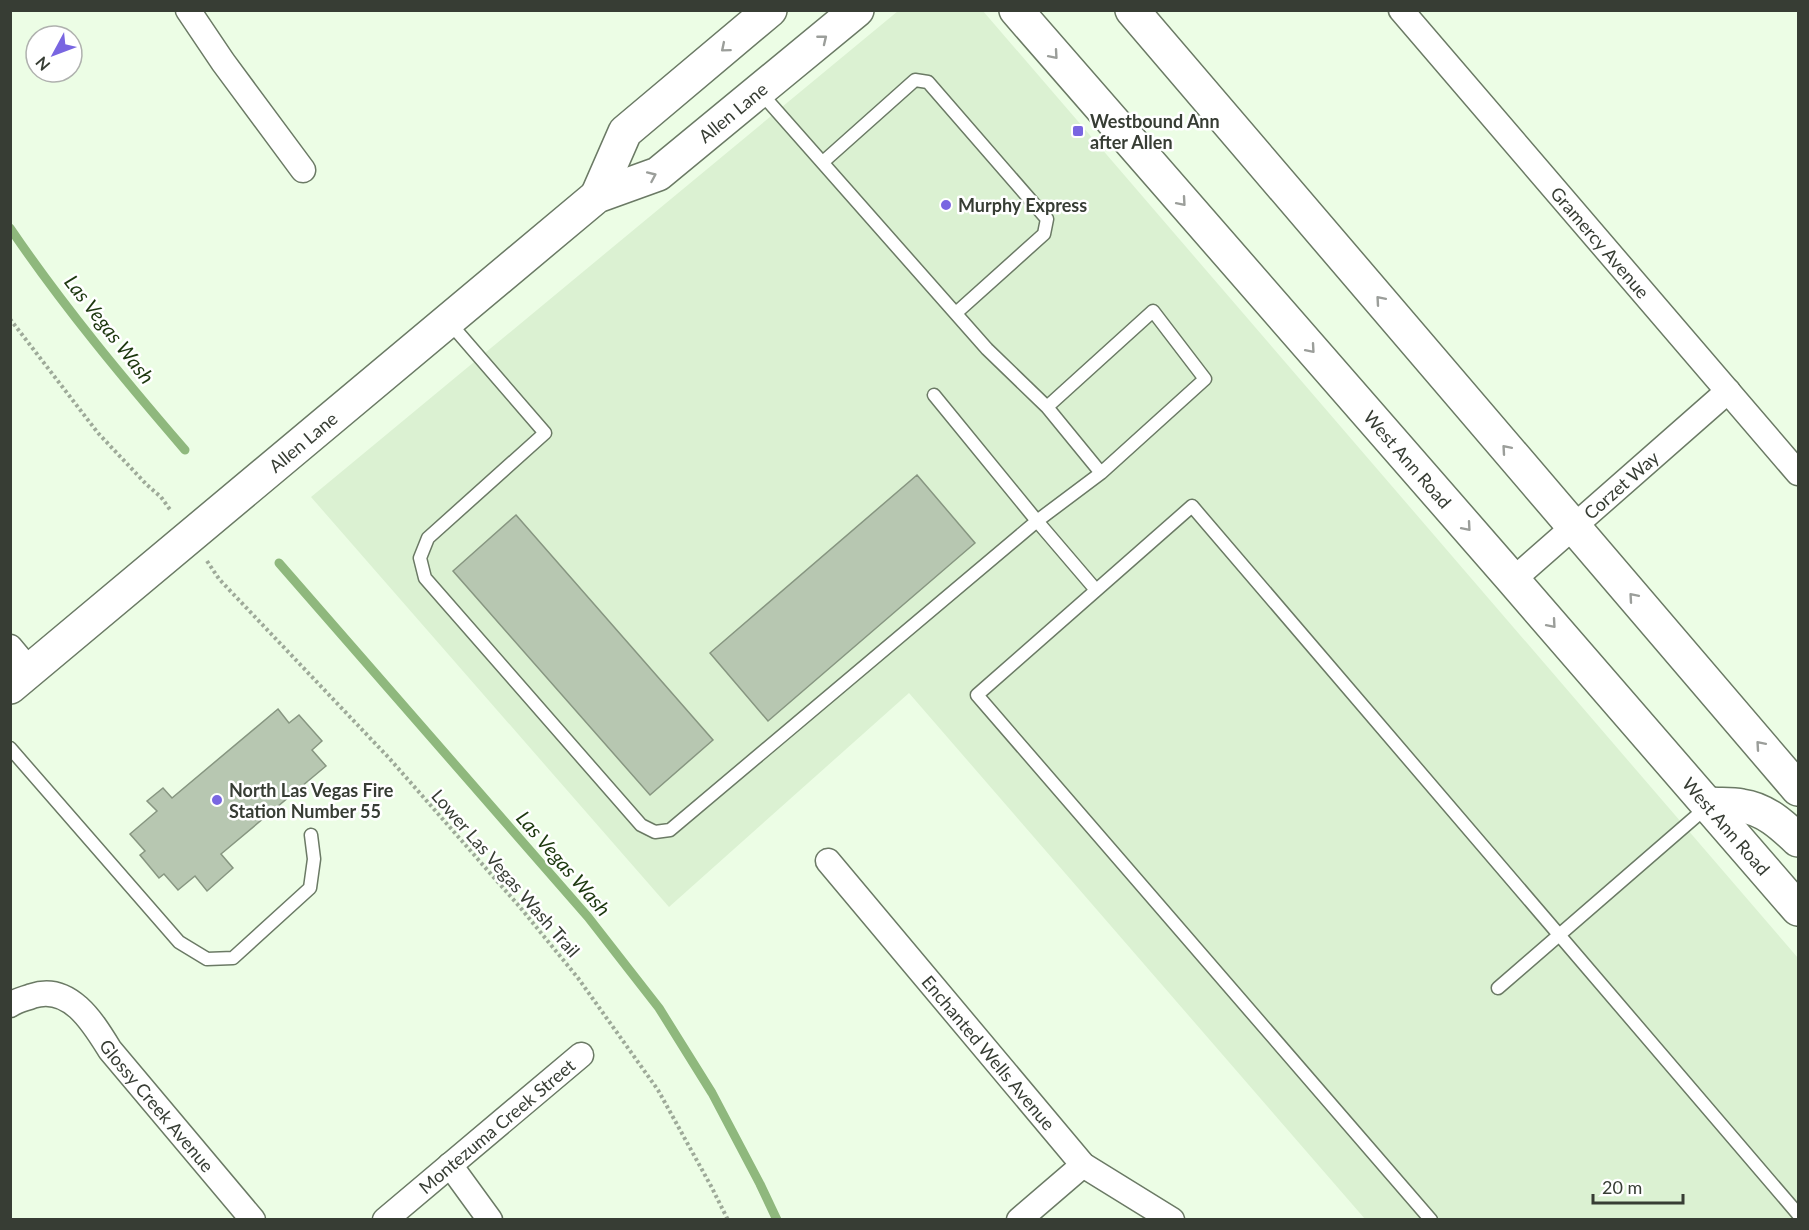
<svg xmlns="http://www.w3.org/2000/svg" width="1809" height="1230" viewBox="0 0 1809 1230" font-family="Lato,sans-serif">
  <rect width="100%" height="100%" fill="#ecfde5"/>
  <path fill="#dbf1d2" d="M898 11H983L1798 958V1219H1365L909 693 669 907 311 497Z"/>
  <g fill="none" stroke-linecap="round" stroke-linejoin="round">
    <path stroke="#8fb87d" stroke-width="9" d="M10 228C63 306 123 378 185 450
      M279 563 588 917 659 1008 712 1093 760 1184 777 1220"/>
  </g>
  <path fill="#b7c7b1" stroke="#879681" stroke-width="1.5" d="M917 475 975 543 768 721 710 653Z
    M516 515 713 740 650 795 453 571Z
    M278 709 289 723 299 715 322 741 312 750 326 766 221 854 233 868 207 891 195 876 178 890 164 874 159 878 140 855 145 851 130 834 157 811 147 801 163 788 172 798Z"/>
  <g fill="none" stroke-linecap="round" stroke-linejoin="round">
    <defs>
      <path id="lane" d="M760 92 987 349 1047 407 1101 473 1037 521 934 395
        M823 162 915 80 928 82 1047 219 1044 234 956 313
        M449 322 545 433 428 538 420 558 425 578 641 825 655 832 670 830 1037 521 1096 590
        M1047 407 1153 311 1205 379 1101 473
        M10 748 179 942 207 959 233 958 310 888 314 859 311 835
        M1498 988 1708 806
        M1431 1220 977 695 1192 506 1798 1214"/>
      <g id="street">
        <path d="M188 10 223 62 303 170"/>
        <path id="s1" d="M1401 10 1798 473"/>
        <path id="s2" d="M1513 580 1728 391"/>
        <path d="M10 647 30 671"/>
        <path id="s3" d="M828 861 1083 1165 1172 1220"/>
        <path id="s4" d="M10 1005C17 1000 24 999 32 996 70 983 94 1024 110 1050L253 1220"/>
        <path d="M450 1165 490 1220"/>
        <path id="s5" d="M385 1220 581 1055"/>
        <path d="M1019 1220 1083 1165"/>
      </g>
      <g id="secondary">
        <path d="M597 196 625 132 770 10"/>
        <path id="s6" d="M10 687 597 196 658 174 857 10"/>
      </g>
      <g id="primary">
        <path id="s7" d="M1016 10 1513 580 1798 909"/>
        <path d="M1132 10 1798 789"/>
        <path d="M1709 804C1720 805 1731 804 1742 806 1765 809 1782 825 1798 840"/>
      </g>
    </defs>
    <use href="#lane" stroke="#6b7a65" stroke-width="15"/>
    <use href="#street" stroke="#6b7a65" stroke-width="27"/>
    <use href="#secondary" stroke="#6b7a65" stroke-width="36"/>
    <use href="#primary" stroke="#6b7a65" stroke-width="36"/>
    <path stroke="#9eaa99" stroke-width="4" stroke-dasharray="3 3" stroke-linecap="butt" d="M10 319 98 433 147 485 161 497 171 511
      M207 561 219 579 389 758 519 906 578 978 658 1090 711 1186 728 1220"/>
    <use href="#lane" stroke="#fff" stroke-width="12"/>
    <use href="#street" stroke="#fff" stroke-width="24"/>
    <use href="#secondary" stroke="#fff" stroke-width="33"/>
    <use href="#primary" stroke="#fff" stroke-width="33"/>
  </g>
  <defs><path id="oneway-chevron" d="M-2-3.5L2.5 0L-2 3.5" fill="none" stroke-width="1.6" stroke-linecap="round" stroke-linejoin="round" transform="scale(1.5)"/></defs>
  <g stroke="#9b9e9a">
    <use href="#oneway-chevron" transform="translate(823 39) rotate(-39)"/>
    <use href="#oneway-chevron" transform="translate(725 48) rotate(140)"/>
    <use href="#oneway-chevron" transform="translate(1054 55) rotate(49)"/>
    <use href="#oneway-chevron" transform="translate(652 176) rotate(-24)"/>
    <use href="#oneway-chevron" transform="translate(1182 202) rotate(49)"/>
    <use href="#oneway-chevron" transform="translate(1380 300) rotate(-131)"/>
    <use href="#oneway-chevron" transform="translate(1311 349) rotate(49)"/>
    <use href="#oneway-chevron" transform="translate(1506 449) rotate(-131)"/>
    <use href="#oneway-chevron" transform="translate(1467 527) rotate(49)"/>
    <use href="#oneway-chevron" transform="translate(1633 597) rotate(-131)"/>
    <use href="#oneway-chevron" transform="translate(1552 624) rotate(49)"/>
    <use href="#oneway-chevron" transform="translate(1760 745) rotate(-131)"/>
  </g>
  <g fill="#7966e1" stroke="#fff" stroke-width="2">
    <rect x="1072" y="125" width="12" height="12" rx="3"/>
    <circle cx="946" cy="205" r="6"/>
    <circle cx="217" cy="800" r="6"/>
  </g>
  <g text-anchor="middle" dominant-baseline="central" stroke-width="5" stroke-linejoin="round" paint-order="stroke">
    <g font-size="18" fill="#373d34" stroke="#fff">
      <text stroke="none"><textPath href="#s6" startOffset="927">Allen Lane</textPath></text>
      <text stroke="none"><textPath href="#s1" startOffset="306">Gramercy Avenue</textPath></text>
      <text stroke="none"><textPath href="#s6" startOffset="382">Allen Lane</textPath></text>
      <text stroke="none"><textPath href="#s7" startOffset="596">West Ann Road</textPath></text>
      <text stroke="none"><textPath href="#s2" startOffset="144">Corzet Way</textPath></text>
      <text stroke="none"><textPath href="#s7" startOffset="1082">West Ann Road</textPath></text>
      <text transform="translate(506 873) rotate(49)">Lower Las Vegas Wash Trail</text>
      <text stroke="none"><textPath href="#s3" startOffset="250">Enchanted Wells Avenue</textPath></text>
      <text stroke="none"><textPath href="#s4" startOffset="200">Glossy Creek Avenue</textPath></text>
      <text stroke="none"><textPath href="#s5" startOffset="146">Montezuma Creek Street</textPath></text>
    </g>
    <g font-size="18" font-weight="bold" fill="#373d34" stroke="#fff" text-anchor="start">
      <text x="1090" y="121">Westbound Ann<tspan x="1090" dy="21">after Allen</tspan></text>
      <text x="958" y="205">Murphy Express</text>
      <text x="229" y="790">North Las Vegas Fire<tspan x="229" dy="21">Station Number 55</tspan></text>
    </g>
    <g font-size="20" font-style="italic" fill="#1c370e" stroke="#fff">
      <text transform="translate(110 329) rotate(52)">Las Vegas Wash</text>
      <text transform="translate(564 863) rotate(49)">Las Vegas Wash</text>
    </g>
  </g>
  <rect width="1809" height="1230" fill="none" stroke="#373d34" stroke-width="24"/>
  <g transform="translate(54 54) rotate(229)"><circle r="28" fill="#ffffff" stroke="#afb1ae" stroke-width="1.5"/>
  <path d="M0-4.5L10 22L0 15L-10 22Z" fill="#7966e1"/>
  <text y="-9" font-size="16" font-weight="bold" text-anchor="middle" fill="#373d34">N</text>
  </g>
  <path d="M1593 1194v9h90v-9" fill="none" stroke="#373d34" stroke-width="3"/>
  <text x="1602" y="1194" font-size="18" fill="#373d34" stroke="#ffffff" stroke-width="4.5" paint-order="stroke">20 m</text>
</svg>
